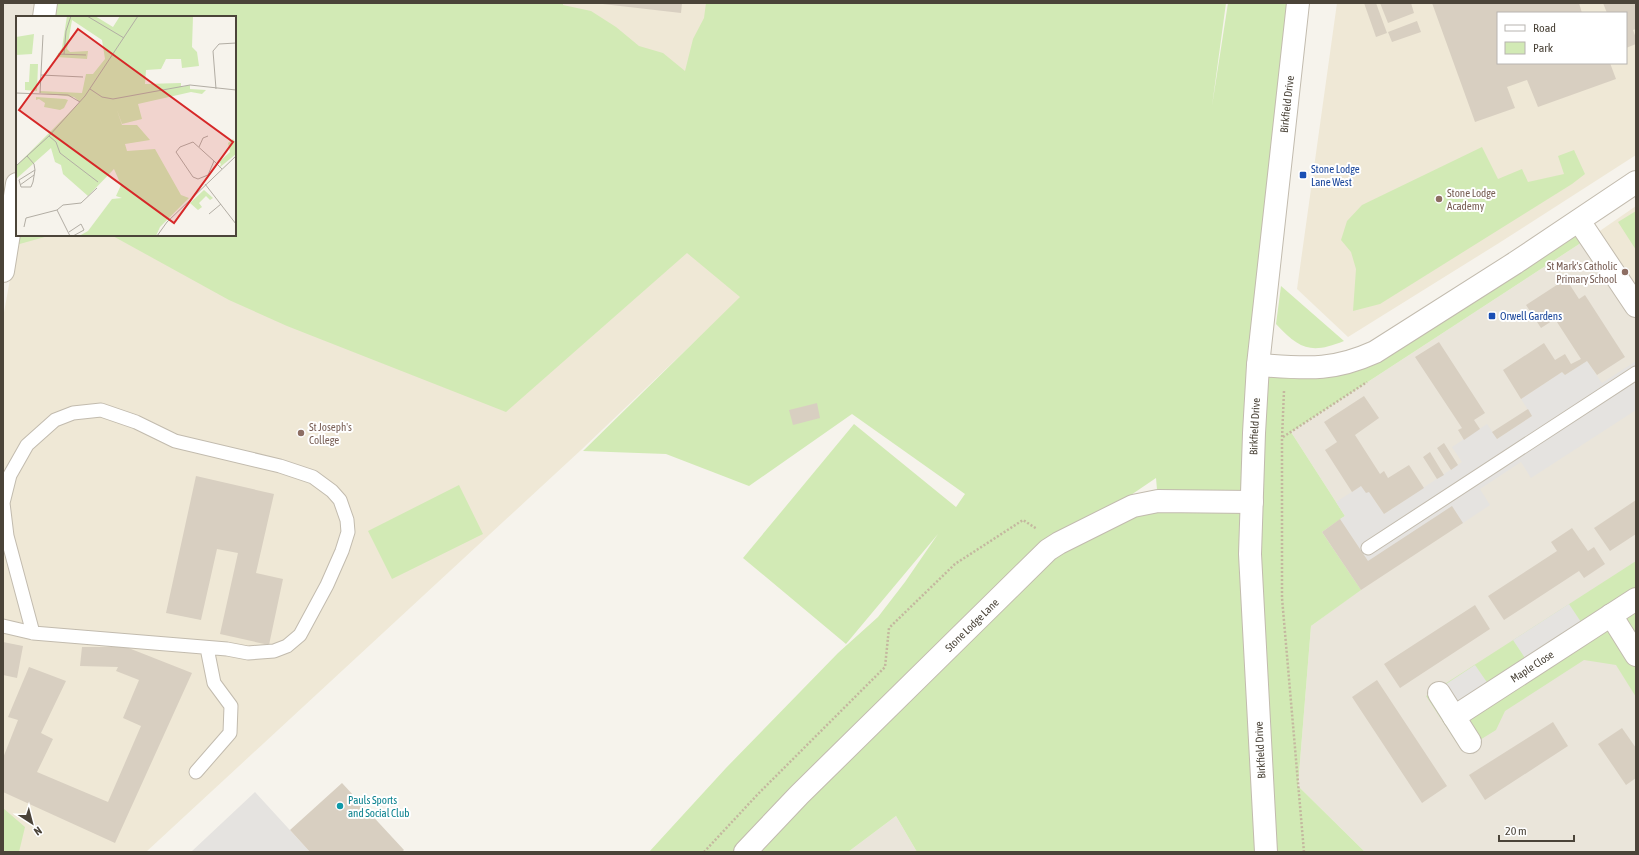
<svg xmlns="http://www.w3.org/2000/svg" width="1639" height="855" viewBox="0 0 1639 855" font-family="'Asap Condensed',sans-serif">
  <rect width="100%" height="100%" fill="#f6f3ec"/>
  <path fill="#eae5da" d="M3 3H46L44 17H17V184L3 270Z
    M1590 237 1636 306V852H1365L1298 786 1311 626 1360 590 1322 532 1345 516 1291 432Z
    M896 816 917 852H848Z"/>
  <path fill="#efe8d6" fill-rule="evenodd" d="M56 3H1223L755 284 581 450 146 852H3V318L18 235H235V17Z
    M1337 3H1636V155L1499 243 1348 337 1297 289ZM1498 13H1626V63H1498Z
    M1636 206V306L1591 237Z"/>
  <path fill="#d2eab5" fill-rule="evenodd" d="M56 3H563V5L591 11 616 27 639 46 663 53 685 71 693 39 704 18 706 3H1226L1212 106 1228 3H1298L1258 365H1339L1579 221 1590 237 1291 432 1345 516 1322 532 1361 590 1311 626 1298 786 1365 852H917L896 816 848 852H649L726 768 838 653 878 617 905 582 938 534 846 644 743 558 854 424 956 507 965 494 852 414 749 486 666 454 583 451 740 297 687 253 506 412 287 326 229 300 111 235H235V17H54ZM1156 478 1158 501 1063 541Z
    M1482 147 1498 179 1522 169 1528 182 1564 174 1558 156 1574 150 1585 174 1572 184 1380 304 1353 311 1356 269 1351 252 1341 240 1347 221 1362 205Z
    M1636 211V250L1618 222Z
    M18 235H52L16 245Z
    M1281 286 1344 341C1312 354 1300 350 1276 324Z
    M459 485 483 534 392 579 368 531Z
    M1636 561V697L1616 665 1584 660 1505 711 1496 730 1462 751 1426 696Z
    M3 808 25 827 19 852H3Z"/>
  <path fill="#e5e3e0" d="M1587 361 1602 383 1636 361V410L1531 478 1521 462 1480 489 1490 505 1463 523 1368 561 1340 519 1345 516 1336 502 1361 486 1369 492 1384 514 1462 462 1452 447 1487 424 1497 439 1532 416 1521 399 1562 372 1565 375Z
    M1569 604 1587 631 1531 667 1513 640Z
    M1475 665 1493 691 1454 717 1437 690Z
    M255 792 310 852H191Z"/>
  <path fill="#d8cfc1" d="M594 3H682L681 13Z
    M1364 3H1376L1387 33 1376 37Z
    M1380 3H1411L1414 13 1388 23Z
    M1432 3H1579L1582 13H1498V63H1610L1616 79 1538 107 1527 80 1507 87 1515 108 1475 122Z
    M1603 3H1636V29L1633 30 1636 38V44L1626 48V13H1607Z
    M1417 21 1421 32 1392 42 1388 32Z
    M1566 279 1579 299 1585 295 1625 357 1597 375 1587 361 1565 375 1562 372 1521 399 1503 370 1544 343 1555 360 1565 354 1571 364 1581 359 1555 319 1541 328 1526 305Z
    M1439 342 1485 413 1474 420 1480 429 1464 440 1458 430 1462 428 1415 357Z
    M1364 396 1379 418 1355 435 1380 474 1384 471 1388 478 1409 465 1424 488 1384 514 1369 492 1366 493 1361 486 1352 492 1325 450 1337 442 1324 422Z
    M817 403 820 418 793 425 789 410Z
    M1528 409 1532 416 1497 439 1492 432Z
    M1444 443 1458 465 1451 470 1437 448Z
    M1430 452 1444 475 1437 479 1423 457Z
    M196 476 274 494 256 573 283 579 269 645 220 634 238 553 217 549 201 620 166 613Z
    M1636 500V534L1610 551 1594 528Z
    M1452 506 1463 523 1361 590 1322 532 1340 519 1368 561Z
    M1572 528 1588 551 1594 547 1605 564 1584 578 1579 571 1504 620 1488 596 1557 551 1551 542Z
    M1475 605 1490 629 1400 688 1384 664Z
    M3 642 23 646 17 678 3 675Z
    M82 647H126L192 673 115 843 3 792V758L18 720 8 717 29 667 66 681 41 733 53 739 37 772 108 802 141 726 123 718 139 680 116 671 118 667 80 666Z
    M1377 680 1447 786 1422 803 1352 697Z
    M1553 722 1568 746 1485 800 1469 775Z
    M1622 728 1636 748V778L1626 785 1598 744Z
    M342 783 404 850 402 852H310L290 830Z"/>
  <g fill="none" stroke-linecap="round" stroke-linejoin="round">
    <defs>
      <path id="service" d="M1368 548 1636 373
        M3 626 33 633 227 649 248 653 274 651 287 646 300 635 327 585 342 551 348 532 347 520 340 500 332 491 313 477 280 466 175 441 136 422 101 410 73 413 55 420 27 445 10 475 3 503 7 536 33 633
        M196 772 230 733 231 706 214 683 207 648"/>
      <g id="minor">
        <path d="M1579 221 1636 306"/>
        <path d="M1258 365C1305 368 1331 372 1375 352L1515 263 1636 182"/>
        <path d="M1611 615 1636 655"/>
        <path d="M1439 693 1470 742"/>
        <path id="s1" d="M1454 717 1636 599"/>
        <path id="s2" d="M745 852 799 795 1048 550 1059 543 1133 506 1158 501 1252 502"/>
      </g>
      <g id="tertiary">
        <path d="M44 17 46 3"/>
        <path d="M3 271 17 184"/>
        <path id="s3" d="M1266 852 1250 554 1254 433 1258 365 1298 3"/>
      </g>
    </defs>
    <use href="#service" stroke="#c2bbae" stroke-width="15"/>
    <use href="#minor" stroke="#c2bbae" stroke-width="24"/>
    <use href="#tertiary" stroke="#c2bbae" stroke-width="24"/>
    <path stroke="#c4b79f" stroke-width="2.5" stroke-dasharray="2 2" stroke-linecap="butt" d="M1284 391 1282 438V598L1304 852
      M1283 437 1367 382
      M704 852 758 794 885 667 889 628 955 564 1023 520 1037 529"/>
    <use href="#service" stroke="#fff" stroke-width="13"/>
    <use href="#minor" stroke="#fff" stroke-width="22"/>
    <use href="#tertiary" stroke="#fff" stroke-width="22"/>
  </g>
  <g fill="#1a4fb4" stroke="#fff" stroke-width="1.5">
    <rect x="1299" y="171" width="8" height="8" rx="2"/>
    <rect x="1488" y="312" width="8" height="8" rx="2"/>
  </g>
  <g fill="#8d6e63" stroke="#fff" stroke-width="1.5">
    <circle cx="1439" cy="199" r="4"/>
    <circle cx="1625" cy="272" r="4"/>
    <circle cx="301" cy="433" r="4"/>
  </g>
  <circle fill="#0f9aa8" stroke="#fff" stroke-width="1.5" cx="340" cy="806" r="4"/>
  <g text-anchor="middle" dominant-baseline="central" stroke-width="4" stroke-linejoin="round" paint-order="stroke">
    <g font-size="11" fill="#4b4439" stroke="#fff">
      <text stroke="none"><textPath href="#s3" startOffset="750">Birkfield Drive</textPath></text>
      <text stroke="none"><textPath href="#s3" startOffset="426">Birkfield Drive</textPath></text>
      <text stroke="none"><textPath href="#s2" startOffset="321">Stone Lodge Lane</textPath></text>
      <text stroke="none"><textPath href="#s1" startOffset="93">Maple Close</textPath></text>
      <text transform="translate(1260 750) rotate(-93)">Birkfield Drive</text>
    </g>
    <g font-size="11" fill="#164399" stroke="#fff" text-anchor="start">
      <text x="1311" y="169">Stone Lodge<tspan x="1311" dy="13">Lane West</tspan></text>
      <text x="1500" y="316">Orwell Gardens</text>
    </g>
    <g font-size="11" fill="#785e54" stroke="#fff" text-anchor="start">
      <text x="1447" y="193">Stone Lodge<tspan x="1447" dy="13">Academy</tspan></text>
      <text x="1617" y="266" text-anchor="end">St Mark's Catholic<tspan x="1617" dy="13">Primary School</tspan></text>
      <text x="309" y="427">St Joseph's<tspan x="309" dy="13">College</tspan></text>
    </g>
    <g font-size="11" fill="#0d838f" stroke="#fff" text-anchor="start">
      <text x="348" y="800">Pauls Sports<tspan x="348" dy="13">and Social Club</tspan></text>
    </g>
  </g>
  <g transform="translate(16 16)">
    <rect width="220" height="220" fill="#f6f3ec"/>
    <path d="M51 0H79L97 11 104 0H177L176 31 181 36 183 50 166 52 165 43H150L145 53 130 54 129 68 165 67V71L174 69V73L190 74 186 78 175 76 122 88 126 103 106 108 101 94 106 109H121L134 124 109 128 111 135 139 133 165 179 173 182 144 211 140 220H63L72 215 96 183 106 182 100 180 105 169 98 153 72 180 47 158 45 149 39 146 35 132 0 163V150L64 86 58 81 24 77V75L66 77 70 58H77L89 43 86 24 56 4 51 33 54 36 72 35 71 43 40 41 46 32ZM18 18 16 38 0 39V21ZM14 48H22L21 75 9 74V66H13ZM20 81 49 83 52 84 48 92 44 94 28 91 29 87 23 83 20 84ZM217 123 220 127V138L203 152 205 148 203 146 214 136 212 127ZM188 174 197 182 194 184 190 180 183 187 186 191 182 194 174 187Z" fill="#d2eab5"/>
    <path fill="none" stroke="#b2ada4" stroke-width="1" d="M71 0 108 22M42 38 70 39M48 38 50 15 55 0M25 59 67 61M74 73 86 81 97 83 174 69 220 74M200 73 197 35 203 28 220 27M0 77 52 79 64 86M24 77 27 19M33 120 40 126 44 137 82 166M183 131 187 122 192 120M11 140 18 148 19 154 17 166 15 171H5L3 164 19 154M198 145 192 159 182 163 177 161 160 136 164 131 177 126 198 145 206 153M0 150 33 120 69 80 122 0M189 168 220 208M4 169 18 159M41 194 47 189 65 187 81 172M193 198 205 188M8 211 10 202 41 194 54 220M53 216 65 208 68 214 57 220M141 220 151 206 220 140"/>
    <path fill="#d62828" fill-opacity="0.15" stroke="#d62828" stroke-width="2" d="M62 13 217 126 158 207 3 94Z"/>
    <rect width="220" height="220" fill="none" stroke="#4b4439" stroke-width="2"/>
  </g>
  <rect width="1639" height="855" fill="none" stroke="#4b4439" stroke-width="8"/>
  <rect x="1497" y="12" width="130" height="52" fill="#ffffff" stroke="#b7b4b0"/>
  <rect x="1505" y="25" width="20" height="6" fill="#ffffff" stroke="#b7b4b0"/>
  <text x="1533" y="32" font-size="12" fill="#4b4439">Road</text>
  <rect x="1505" y="42" width="20" height="12" fill="#d2eab5" stroke="#b7b4b0"/>
  <text x="1533" y="52" font-size="12" fill="#4b4439">Park</text>
  <g transform="translate(32 823) rotate(144)" stroke="#ffffff" stroke-width="3" paint-order="stroke">
  <path d="M0-3L7 15L0 10L-7 15Z" fill="#4b4439"/>
  <text y="-6" font-size="11" font-weight="bold" text-anchor="middle" fill="#4b4439">N</text>
  </g>
  <path d="M1499 835v6h75v-6" fill="none" stroke="#4b4439" stroke-width="2"/>
  <text x="1505" y="835" font-size="12" fill="#4b4439" stroke="#ffffff" stroke-width="3" paint-order="stroke">20 m</text>
</svg>
